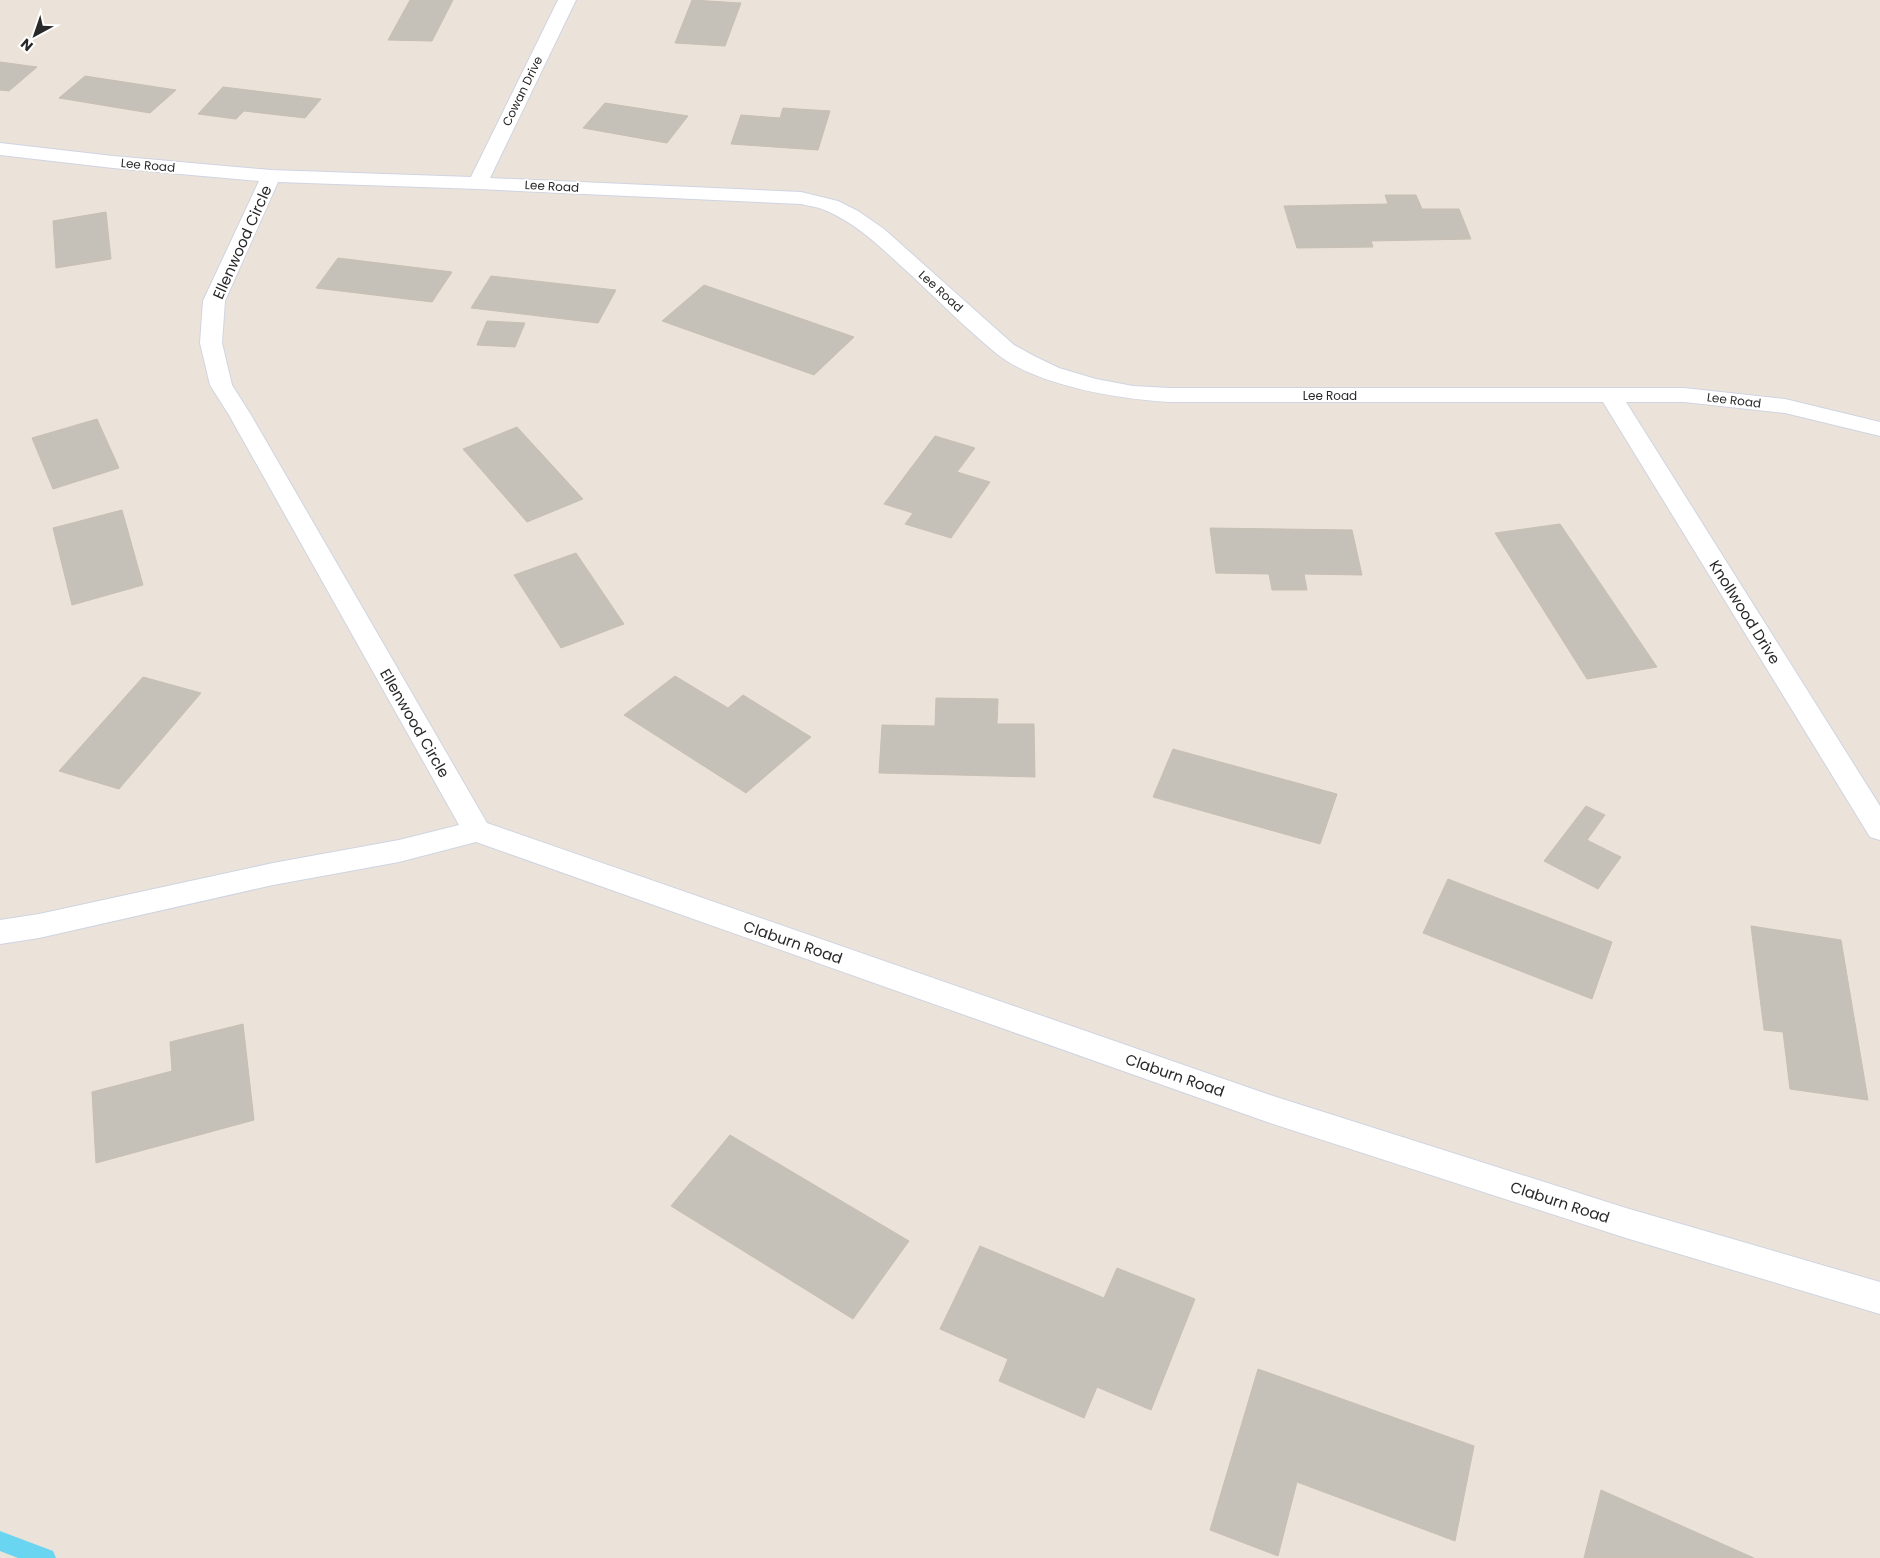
<svg xmlns="http://www.w3.org/2000/svg" width="1880" height="1558" viewBox="0 0 1880 1558" font-family="Poppins,sans-serif">
  <rect width="100%" height="100%" fill="#ebe3d9"/>
  <g fill="none" stroke-linecap="round" stroke-linejoin="round">
    <path fill="#69d5f1" fill-rule="evenodd" d="M0 1531 53 1551 56 1558H18L0 1551Z"/>
  </g>
  <path fill="#c6c1b8" stroke="#c7bfb3" d="M410 0H453L432 41 388 40Z
    M692 0 741 3 725 46 675 43Z
    M0 62 37 67 9 91 0 90Z
    M85 76 176 90 150 113 59 98Z
    M223 87 321 99 305 118 244 111 236 119 198 114Z
    M605 103 688 116 667 143 583 128Z
    M783 108 830 111 818 150 731 144 741 115 780 118Z
    M1385 195H1416L1422 209H1459L1471 239 1371 241 1373 247 1297 248 1284 206 1388 204Z
    M106 212 111 259 56 268 53 221Z
    M338 258 452 272 432 302 316 288Z
    M491 276 616 290 598 323 471 308Z
    M704 285 854 337 814 375 662 321Z
    M487 321 525 323 515 347 477 345Z
    M97 419 119 468 53 489 32 438Z
    M517 427 583 499 527 522 463 449Z
    M935 436 975 448 957 472 990 482 951 538 905 524 913 513 884 504Z
    M122 510 143 585 72 605 53 528Z
    M1560 524 1657 667 1587 679 1495 533Z
    M1210 528 1352 530 1362 575 1304 574 1307 590H1272L1269 574 1216 573Z
    M576 553 624 624 561 648 514 575Z
    M675 676 728 708 743 695 811 737 746 793 624 715Z
    M143 677 201 693 119 789 59 771Z
    M936 698 998 699 997 724H1034L1035 777 879 773 882 725 935 726Z
    M1173 749 1337 794 1320 844 1153 797Z
    M1586 806 1605 815 1587 840 1621 857 1598 889 1544 861Z
    M1448 879 1612 942 1592 999 1423 933Z
    M1751 926 1841 940 1868 1100 1790 1089 1783 1032 1764 1030Z
    M243 1024 254 1120 96 1163 92 1092 172 1071 170 1042Z
    M730 1135 909 1241 853 1319 671 1206Z
    M980 1246 1104 1298 1117 1268 1195 1299 1151 1410 1097 1387 1084 1418 999 1381 1008 1359 940 1329Z
    M1258 1369 1474 1446 1455 1541 1297 1482 1278 1556 1210 1530Z
    M1601 1490 1754 1558H1584Z"/>
  <g fill="none" stroke-linecap="round" stroke-linejoin="round">
    <defs>
      <path id="minor" d="M558 0H576L490 178 801 192 838 201 858 211 884 229 1014 345 1034 356 1059 368 1096 379 1133 386 1170 388H1684L1785 399 1880 422V436L1785 413 1684 402H1626L1880 806V840L1870 837 1603 402H1170C1119 399 1038 386 997 354 963 326 932 294 899 264 877 244 855 223 827 211 819 207 809 206 801 204L478 189 278 182 225 301 222 343 232 385 251 415 487 823 1270 1095 1626 1208 1880 1282V1314L1626 1238 1270 1123 476 842 399 862 273 885 39 938 0 944V920L39 914 273 863 399 840 459 825 229 415 210 385 200 343 203 301 259 181 113 168 0 155V143L113 156 271 170 471 177Z"/>
    </defs>
    <use href="#minor" stroke="#cfd4e2" stroke-width="2"/>
    <use href="#minor" fill="#fff" fill-rule="evenodd"/>
  </g>
  <g text-anchor="middle" dominant-baseline="central" stroke-width="4" stroke-linejoin="round" paint-order="stroke">
    <g font-size="12" fill="#282828" stroke="#fff">
      <text transform="translate(522 91) rotate(-64)">Cowan Drive</text>
      <text transform="translate(148 165) rotate(5)">Lee Road</text>
      <text transform="translate(552 186) rotate(3)">Lee Road</text>
      <text transform="translate(941 291) rotate(42)">Lee Road</text>
      <text x="1330" y="395">Lee Road</text>
      <text transform="translate(1734 400) rotate(7)">Lee Road</text>
    </g>
    <g font-size="15" fill="#282828" stroke="#fff">
      <text transform="translate(242 242) rotate(-66)">Ellenwood Circle</text>
      <text transform="translate(1745 612) rotate(58)">Knollwood Drive</text>
      <text transform="translate(415 723) rotate(60)">Ellenwood Circle</text>
      <text transform="translate(793 942) rotate(19)">Claburn Road</text>
      <text transform="translate(1175 1075) rotate(19)">Claburn Road</text>
      <text transform="translate(1560 1202) rotate(18)">Claburn Road</text>
    </g>
  </g>
  <g transform="translate(35 35) rotate(220)" stroke="#ffffff" stroke-width="4" paint-order="stroke">
  <path d="M0-4L9 19L0 12L-9 19Z" fill="#282828"/>
  <text y="-8" font-size="14" font-weight="bold" text-anchor="middle" fill="#282828">N</text>
  </g>
</svg>
